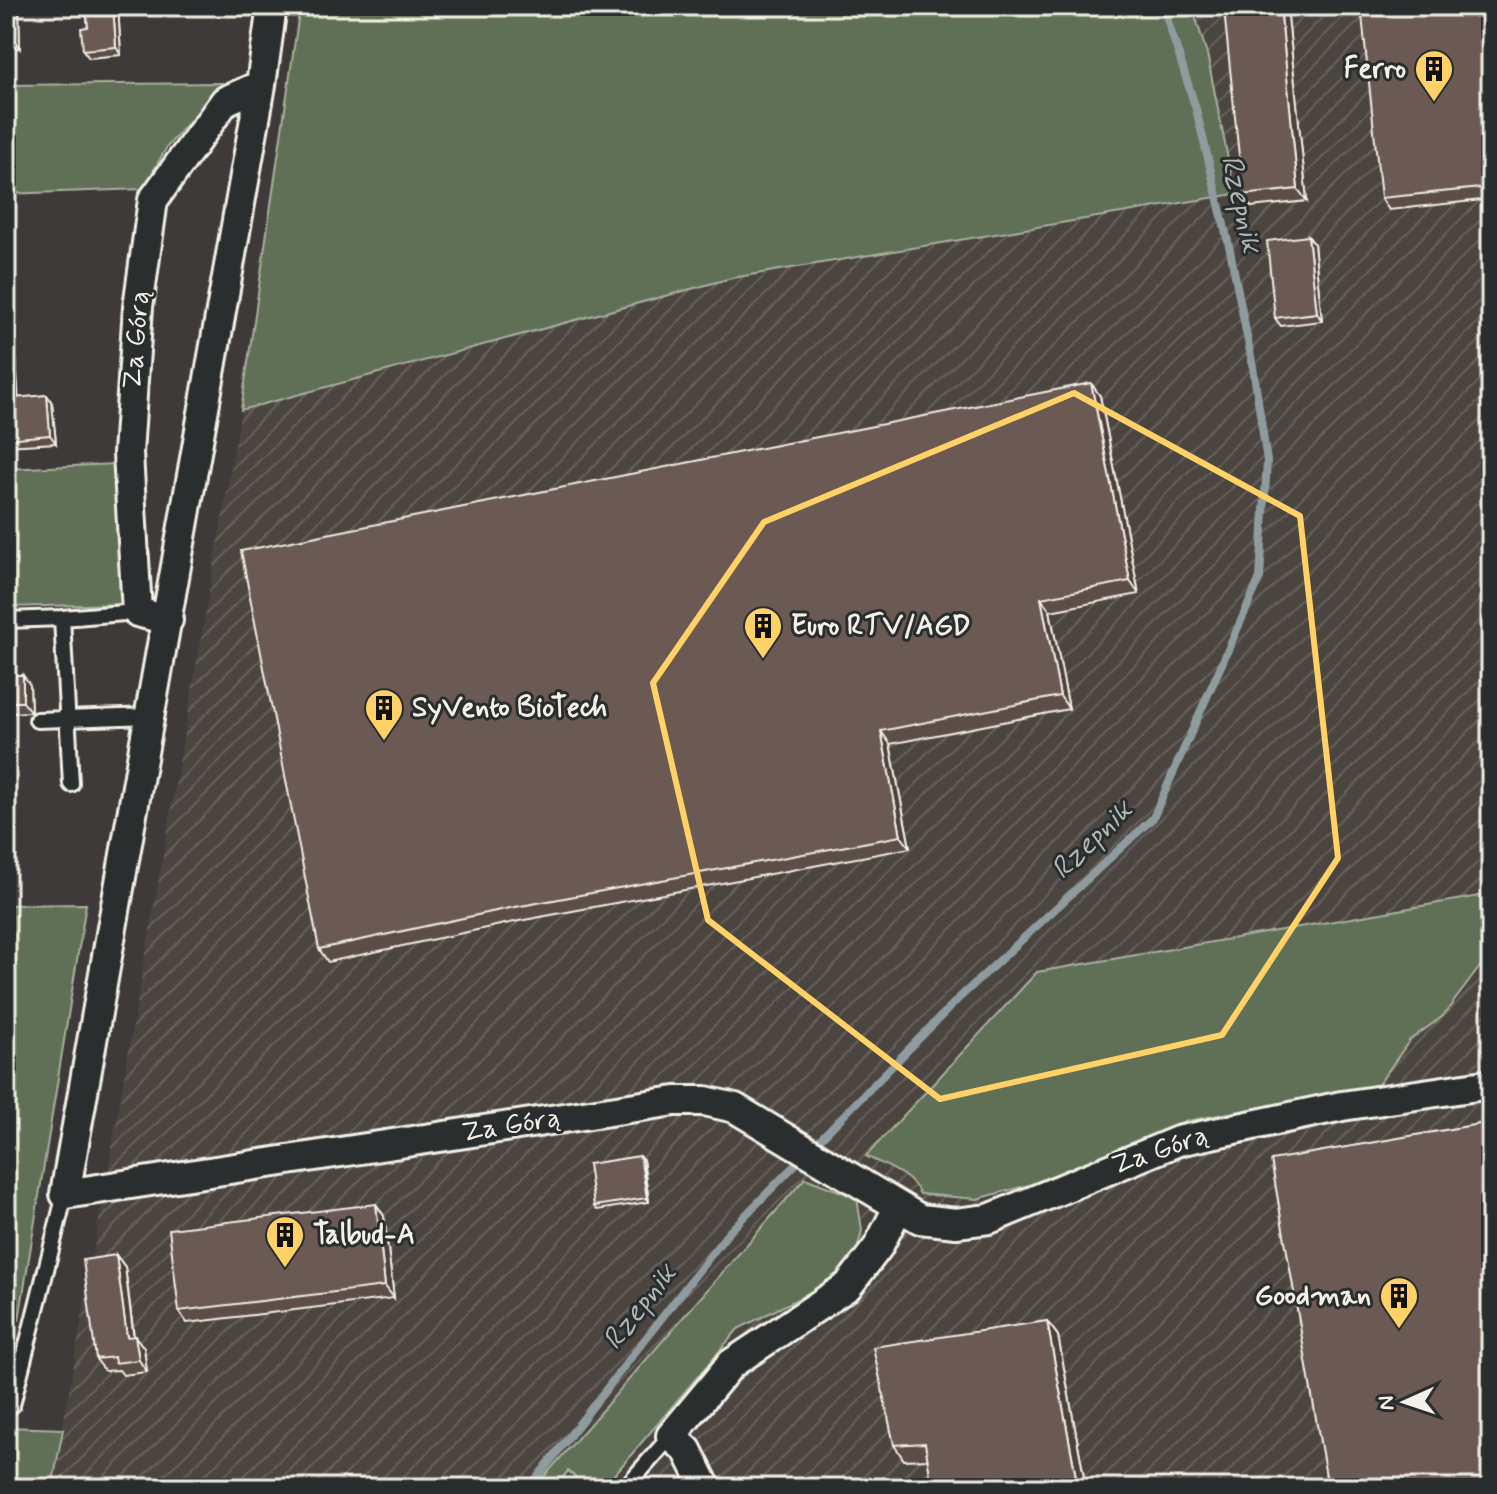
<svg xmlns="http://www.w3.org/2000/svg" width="1497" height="1494" viewBox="0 0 1497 1494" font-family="Mynerve,sans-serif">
  <defs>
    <pattern id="industrial-furrows" width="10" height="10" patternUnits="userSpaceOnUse" patternTransform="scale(2)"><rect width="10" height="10" fill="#4c4441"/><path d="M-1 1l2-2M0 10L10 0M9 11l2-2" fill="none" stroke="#665f5c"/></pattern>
  </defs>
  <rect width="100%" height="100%" fill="#3e3a39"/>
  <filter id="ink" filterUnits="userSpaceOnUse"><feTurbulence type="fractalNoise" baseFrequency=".0125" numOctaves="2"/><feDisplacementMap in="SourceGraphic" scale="16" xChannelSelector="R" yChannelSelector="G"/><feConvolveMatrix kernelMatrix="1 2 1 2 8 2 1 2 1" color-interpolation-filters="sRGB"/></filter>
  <g filter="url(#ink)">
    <path fill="url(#industrial-furrows)" d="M1192 6H1491V1488H52L241 410 732 278 1234 194 1207 54Z"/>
    <path fill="#617057" stroke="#aab0a0" stroke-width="2" d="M300 6H1192L1207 54 1235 194 732 278 241 410Z
      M223 83 167 147 143 189 6 194V85Z
      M115 464 124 604 6 607V469Z
      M1480 896 1482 964 1443 1016 1410 1040 1378 1085 1187 1121 1029 1185 977 1199 920 1194C911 1174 885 1166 866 1156L1037 972Z
      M86 904 19 1320 6 1323V905Z
      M805 1178 857 1198 862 1230 857 1251 827 1284 738 1329 603 1488H589L568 1471 554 1488H534Z
      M6 1427 63 1429 52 1488H6Z"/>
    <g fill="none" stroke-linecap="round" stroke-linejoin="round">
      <path stroke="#8e9c9f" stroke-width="8" d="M529 1488 728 1233 959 998 1153 818 1260 578 1267 461 1253 367 1230 250 1196 109 1163 6"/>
      <defs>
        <path id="service" d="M62 618 137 612
          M6 620 62 618 71 784
          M37 720 151 716
          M12 1405 65 1194
          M625 1488 671 1436"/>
        <path id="minor" d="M272 6 261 85 65 1194 675 1101H705L735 1108 920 1219 956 1223 989 1219 1178 1141 1342 1106 1491 1084
          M168 620 137 612 128 453 138 307 153 200 225 101 261 85
          M706 1488 687 1450 671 1436 731 1364 848 1286 878 1247 898 1208"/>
      </defs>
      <use href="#service" stroke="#f4f1e8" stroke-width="20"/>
      <use href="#minor" stroke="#f4f1e8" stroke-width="34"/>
      <use href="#service" stroke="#2a2d2e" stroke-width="14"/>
      <use href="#minor" stroke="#2a2d2e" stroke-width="28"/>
    </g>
    <path fill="#5c4d47" stroke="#f4f1e8" stroke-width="2" d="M6 6 19 8 20 48 6 49Z
      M86 6H118L121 55 89 58 83 50 88 27Z
      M1491 6V199L1389 210 1381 198Z
      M1288 17 1307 201 1251 207 1243 195Z
      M1308 236 1314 244 1322 321 1281 326 1275 318Z
      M6 350 16 357 18 398 47 395 52 403 56 443 6 446Z
      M1100 396 1139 594 1050 611 1069 709 890 744 910 848 519 921 328 962 319 949Z
      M6 675 30 685 31 712 11 713V779H6Z
      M643 1160 649 1202 597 1210 594 1206Z
      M376 1204 384 1216 394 1298 187 1323 179 1311Z
      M116 1255 125 1267 134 1336 144 1348 147 1372 123 1375 119 1370 105 1371 96 1359Z
      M1047 1321 1058 1336 1086 1488H932L928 1459 904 1460 894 1445Z"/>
    <path fill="#4b3f3a" stroke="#f4f1e8" stroke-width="2" d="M13 6H17L19 8 20 48 15 40Z
      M113 6H118L121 55 116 47Z
      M1280 6 1288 17 1307 201 1298 189Z
      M6 228 9 233 10 284 6 279Z
      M1308 236 1314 244 1322 321 1317 313Z
      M11 350 16 357 19 405 14 398Z
      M1091 383 1100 396 1139 594 1130 581Z
      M47 395 52 403 56 443 50 435Z
      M1041 598 1050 611 1069 709 1060 696Z
      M23 675 30 685 31 712 23 702Z
      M6 706 11 713V779L6 772Z
      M881 731 890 744 910 848 901 836Z
      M640 1156 643 1160 649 1202 647 1198Z
      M376 1204 384 1216 394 1298 385 1286Z
      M116 1255 125 1267 135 1349 127 1337Z
      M1047 1321 1058 1336 1086 1488H1078Z
      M135 1336 144 1348 147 1372 139 1360Z"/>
    <path fill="#6b5a53" stroke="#f4f1e8" stroke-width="2" d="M6 6H13L15 40 6 41Z
      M86 6H113L116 47 83 50 81 28 88 27Z
      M1268 6H1280L1298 189 1243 195 1224 10Z
      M1361 6H1491V187L1381 198Z
      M1308 236 1317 313 1275 318 1267 241Z
      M6 350H11L14 398 47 395 50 435 6 439Z
      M1491 360V443L1483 361Z
      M1091 383 1130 581 1041 598 1060 696 881 731 901 836 510 908 319 949 241 551Z
      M6 675H23V702H6Z
      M1491 1122V1488H1328L1271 1160Z
      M640 1156 647 1198 594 1206 588 1164Z
      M376 1204 385 1286 179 1311 169 1229Z
      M116 1255 127 1337 135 1336 139 1360 115 1363 114 1357 96 1359 83 1260Z
      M1047 1321 1078 1488H932L925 1443 894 1445 873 1347Z"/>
  </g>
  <path fill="none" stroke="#ffd166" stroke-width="6" stroke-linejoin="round" d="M1074 393 1300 516 1338 858 1222 1035 940 1099 708 920 653 683 764 522Z"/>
  <defs>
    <symbol id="building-pin" viewBox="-11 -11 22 30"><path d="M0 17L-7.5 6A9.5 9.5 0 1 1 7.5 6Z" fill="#ffd166" stroke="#2a2d2e"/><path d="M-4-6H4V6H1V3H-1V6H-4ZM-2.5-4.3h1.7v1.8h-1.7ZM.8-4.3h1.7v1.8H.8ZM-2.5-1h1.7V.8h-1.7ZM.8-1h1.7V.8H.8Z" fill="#111"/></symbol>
  </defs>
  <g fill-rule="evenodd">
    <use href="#building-pin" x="1412" y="47" width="44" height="60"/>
    <use href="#building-pin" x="741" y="604" width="44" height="60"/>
    <use href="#building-pin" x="362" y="686" width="44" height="60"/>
    <use href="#building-pin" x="263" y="1213" width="44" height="60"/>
    <use href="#building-pin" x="1377" y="1274" width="44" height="60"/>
  </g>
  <g text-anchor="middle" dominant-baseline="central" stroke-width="6" stroke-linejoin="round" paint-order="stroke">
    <g font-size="28" font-weight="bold" fill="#f4f1e8" stroke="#2a2d2e" text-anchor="start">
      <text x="1406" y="69" text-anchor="end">Ferro</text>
      <text x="791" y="626">Euro RTV/AGD</text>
      <text x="412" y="708">SyVento BioTech</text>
      <text x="313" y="1235">Talbud-A</text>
      <text x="1371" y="1296" text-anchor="end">Goodman</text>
    </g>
    <g font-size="28" fill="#f4f1e8" stroke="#2a2d2e">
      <text transform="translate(137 340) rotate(-85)">Za Górą</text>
      <text transform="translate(511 1126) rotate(-9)">Za Górą</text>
      <text transform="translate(1160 1151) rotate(-19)">Za Górą</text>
    </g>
    <g font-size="30" font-style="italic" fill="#b0b9b7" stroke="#2a2d2e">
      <text transform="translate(1241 204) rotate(77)">Rzepnik</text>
      <text transform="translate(1092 840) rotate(-44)">Rzepnik</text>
      <text transform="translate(640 1307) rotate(-52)">Rzepnik</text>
    </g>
  </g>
  <rect width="1497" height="1494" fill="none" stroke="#2a2d2e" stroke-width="32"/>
  <rect x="16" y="16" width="1465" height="1462" fill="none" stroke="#f4f1e8" stroke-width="3" filter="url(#ink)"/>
  <g transform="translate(1405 1402) rotate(267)" stroke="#2a2d2e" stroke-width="6" paint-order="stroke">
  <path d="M0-6L14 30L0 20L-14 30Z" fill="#f4f1e8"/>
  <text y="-12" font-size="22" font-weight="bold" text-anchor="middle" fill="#f4f1e8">N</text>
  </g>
</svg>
